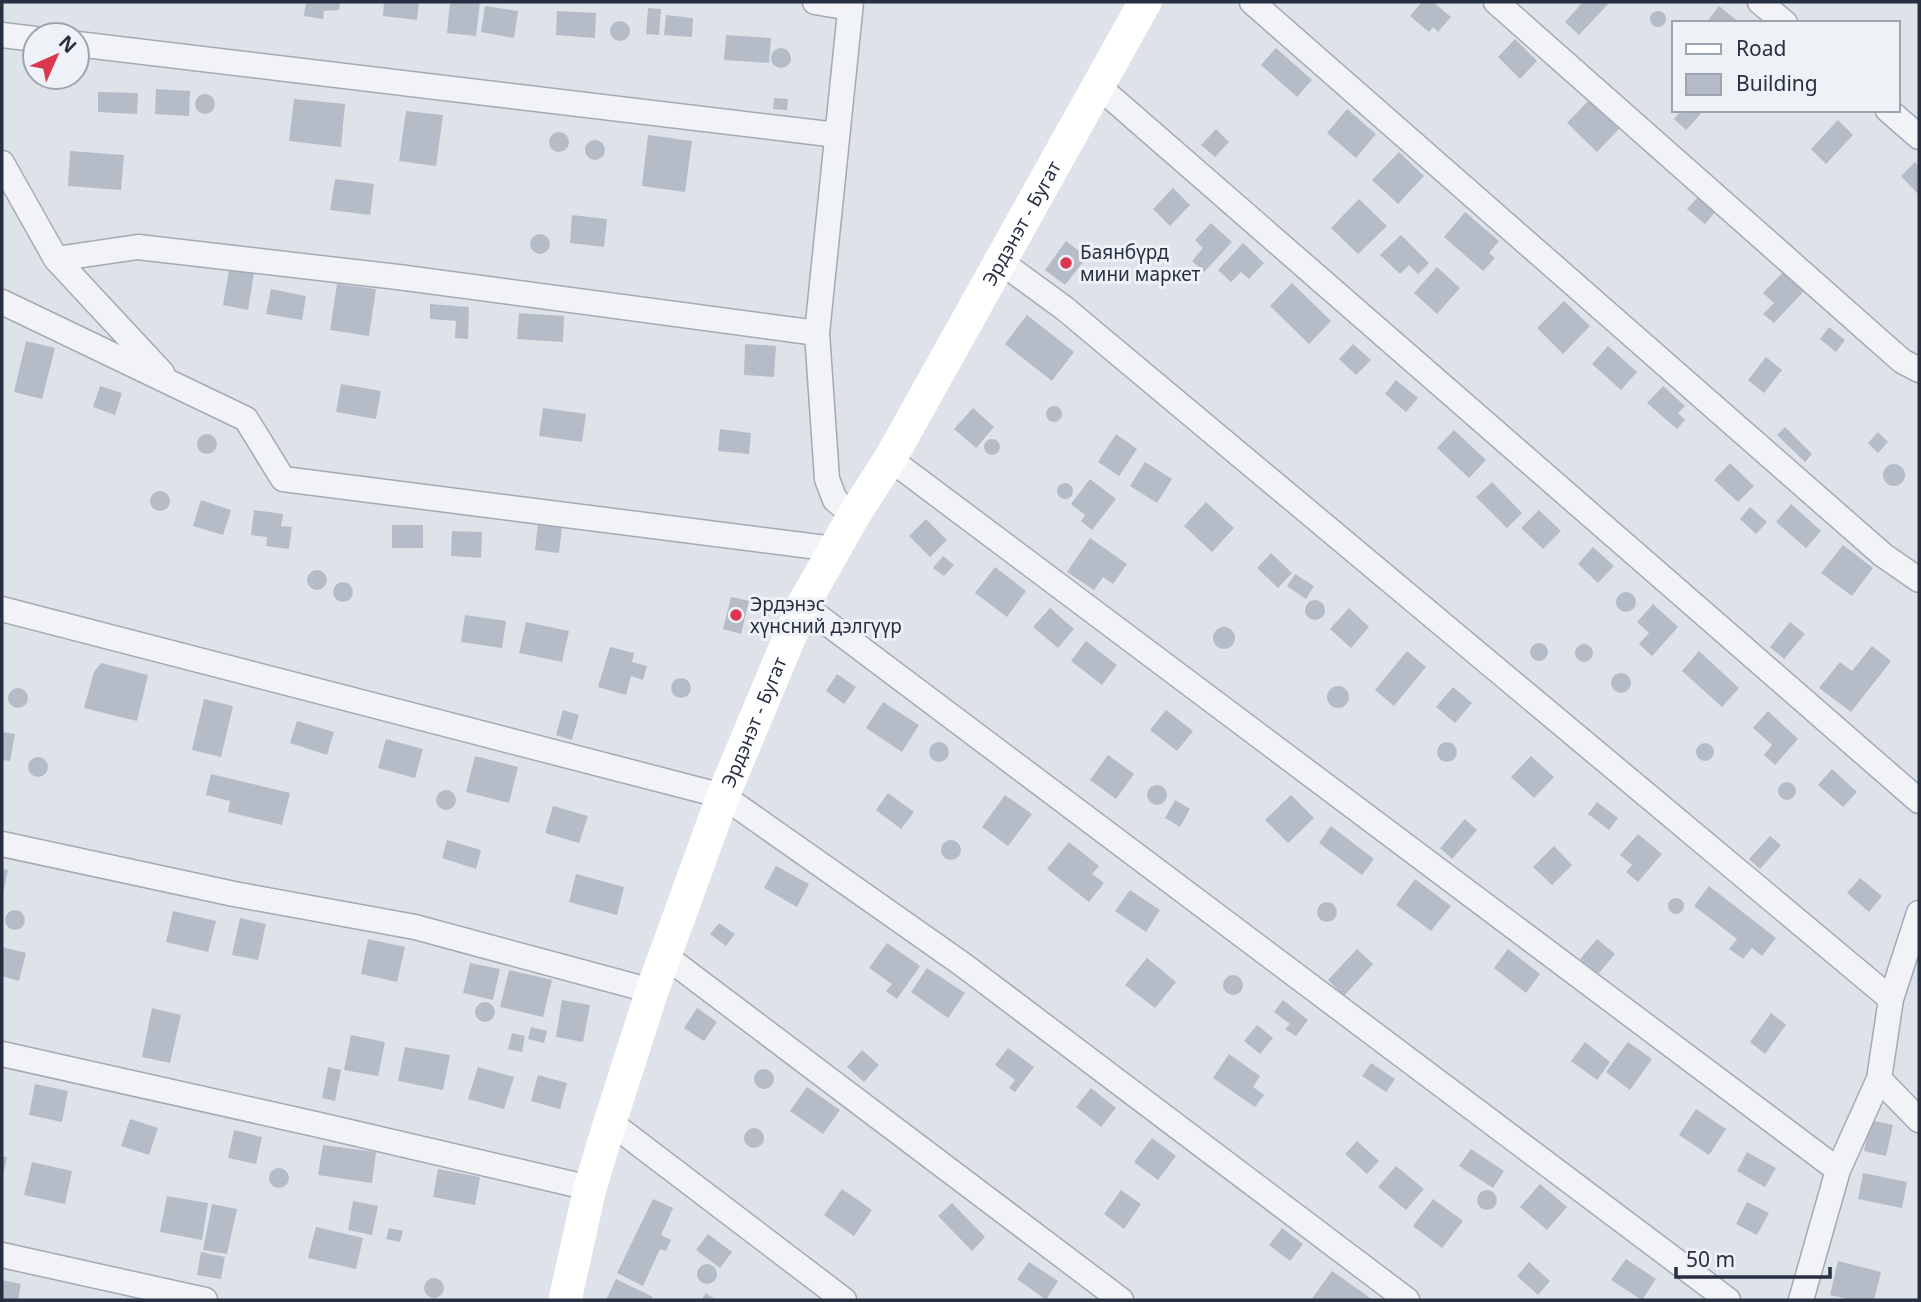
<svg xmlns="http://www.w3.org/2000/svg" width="1921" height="1302" viewBox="0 0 1921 1302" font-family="'Noto Sans',sans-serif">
  <rect width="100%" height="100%" fill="#dee3e9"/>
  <path fill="#b5bcc7" d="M306 2H340L339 10 324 11 323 19 304 16Z
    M384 2H419L417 20 383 16Z
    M450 2H480L476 36 447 33Z
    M1422 2H1433L1451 17 1438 32 1433 27 1429 32 1410 16Z
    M1583 2H1610L1579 35 1565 22Z
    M485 6 518 11 514 38 481 32Z
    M1719 6 1740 23H1706Z
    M648 8 661 9 659 35 646 34Z
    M1650 19a8 8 0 1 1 16 0a8 8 0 1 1-16 0Z
    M557 11 596 13 595 38 556 35Z
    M666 15 693 18 692 37 664 35Z
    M610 31a10 10 0 1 1 20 0a10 10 0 1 1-20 0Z
    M726 35 771 38 769 63 724 60Z
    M1515 39 1537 61 1520 79 1498 57Z
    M1276 48 1312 80 1297 97 1261 65Z
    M771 58a10 10 0 1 1 20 0a10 10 0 1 1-20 0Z
    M156 89 190 91 189 116 155 114Z
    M98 92 138 93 137 114 98 112Z
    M195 104a10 10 0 1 1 20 0a10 10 0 1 1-20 0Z
    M774 98 788 99 787 110 773 109Z
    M294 99 345 104 341 147 289 141Z
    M1589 100 1619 129 1597 152 1567 123Z
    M1347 109 1376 134 1356 158 1327 133Z
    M1682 110H1704L1686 130 1674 119Z
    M406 111 443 115 436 166 399 161Z
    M1838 120 1853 135 1826 164 1811 149Z
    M1216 129 1229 142 1215 157 1201 145Z
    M549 142a10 10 0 1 1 20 0a10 10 0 1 1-20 0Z
    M648 135 692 141 685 192 642 186Z
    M585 150a10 10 0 1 1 20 0a10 10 0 1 1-20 0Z
    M70 151 124 155 121 190 68 186Z
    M1399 152 1424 176 1398 204 1372 180Z
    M1915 162 1919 167V195L1901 176Z
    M335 179 374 184 370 215 330 210Z
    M1173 188 1190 205 1170 226 1153 209Z
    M1699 196 1716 211 1705 224 1687 209Z
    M1359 199 1387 226 1358 254 1331 228Z
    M1465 212 1499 241 1489 253 1495 258 1483 271 1444 237Z
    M572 215 607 219 604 247 570 243Z
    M1211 223 1232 242 1204 272 1192 261 1203 248 1195 240Z
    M530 244a10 10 0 1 1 20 0a10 10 0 1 1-20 0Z
    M1401 235 1429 263 1418 274 1409 265 1400 274 1380 255Z
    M1066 241 1087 257 1065 285 1045 270Z
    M1243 243 1264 263 1249 279 1241 272 1231 282 1218 270Z
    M1437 267 1460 288 1437 314 1414 293Z
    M229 270 254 273 248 310 223 305Z
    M1783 272 1804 291 1774 323 1763 314 1774 303 1763 293Z
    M1292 283 1331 321 1309 344 1270 306Z
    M337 284 376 289 369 336 330 330Z
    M271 289 306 296 302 320 266 314Z
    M1564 301 1590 326 1563 354 1537 328Z
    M430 304 469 307 468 339 455 338 456 321 430 319Z
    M519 313 564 316 563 342 517 339Z
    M1027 315 1074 352 1052 381 1005 344Z
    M1829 327 1845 340 1836 352 1820 339Z
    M26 341 55 348 42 399 14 392Z
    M745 344 776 346 774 377 744 375Z
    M1353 344 1371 360 1356 375 1339 359Z
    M1608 346 1637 372 1621 390 1592 364Z
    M1766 357 1782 370 1764 393 1748 380Z
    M1396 380 1418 398 1406 412 1385 394Z
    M341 384 381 391 376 419 336 412Z
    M100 386 122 393 115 415 93 407Z
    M1663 386 1685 406 1678 413 1685 420 1677 429 1647 403Z
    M1046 414a8 8 0 1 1 16 0a8 8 0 1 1-16 0Z
    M543 408 586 414 582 442 539 436Z
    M973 408 994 427 976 448 954 429Z
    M1785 427 1812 454 1805 462 1777 435Z
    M720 429 751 433 749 454 718 451Z
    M1454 430 1486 460 1469 478 1437 448Z
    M1878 432 1888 442 1878 453 1868 443Z
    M1116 434 1137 449 1119 476 1098 462Z
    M197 444a10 10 0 1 1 20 0a10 10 0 1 1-20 0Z
    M984 447a8 8 0 1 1 16 0a8 8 0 1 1-16 0Z
    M1145 462 1172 479 1157 503 1130 486Z
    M1730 463 1754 486 1738 502 1714 480Z
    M1883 475a11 11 0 1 1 22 0a11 11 0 1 1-22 0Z
    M1090 479 1116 499 1092 530 1081 521 1085 515 1071 504Z
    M1492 482 1522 513 1507 528 1476 497Z
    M1057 491a8 8 0 1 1 16 0a8 8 0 1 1-16 0Z
    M150 501a10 10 0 1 1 20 0a10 10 0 1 1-20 0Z
    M201 500 231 510 223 535 193 526Z
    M1206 502 1234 528 1212 552 1184 526Z
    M1791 504 1821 531 1806 548 1776 522Z
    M1750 507 1767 522 1756 534 1740 519Z
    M254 510 283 514 281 526 292 527 289 549 266 546 267 537 251 535Z
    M1539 510 1561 531 1543 549 1521 528Z
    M926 519 947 540 930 557 909 536Z
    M538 523 562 526 559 553 535 550Z
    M392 525H423V548H392Z
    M452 531 482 532 481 558 451 556Z
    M1090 538 1127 564 1113 584 1103 577 1094 590 1067 572Z
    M1843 545 1873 568 1852 596 1821 573Z
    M1593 547 1614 566 1598 583 1578 564Z
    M1271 553 1292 573 1278 588 1257 568Z
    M943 556 954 565 944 576 933 568Z
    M995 567 1026 591 1007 617 975 593Z
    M307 580a10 10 0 1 1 20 0a10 10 0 1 1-20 0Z
    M1295 574 1314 586 1306 599 1287 586Z
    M333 592a10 10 0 1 1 20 0a10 10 0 1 1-20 0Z
    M1616 602a10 10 0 1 1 20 0a10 10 0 1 1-20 0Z
    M731 597 749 601 741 634 723 629Z
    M1305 610a10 10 0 1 1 20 0a10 10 0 1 1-20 0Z
    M1653 604 1678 627 1652 656 1639 644 1649 633 1637 622Z
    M1050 608 1074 629 1058 648 1033 627Z
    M1349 608 1369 627 1351 648 1330 629Z
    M465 615 506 621 502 648 461 642Z
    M526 622 569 631 562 662 519 653Z
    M1790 622 1805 634 1784 659 1770 647Z
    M1213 638a11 11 0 1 1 22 0a11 11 0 1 1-22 0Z
    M1086 641 1117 665 1102 685 1071 661Z
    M1530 652a9 9 0 1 1 18 0a9 9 0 1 1-18 0Z
    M1575 653a9 9 0 1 1 18 0a9 9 0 1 1-18 0Z
    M1872 646 1891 661 1851 712 1819 688 1840 662 1852 671Z
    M610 647 634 653 632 662 647 666 643 680 631 676 626 695 598 687Z
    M1407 651 1426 667 1394 706 1375 690Z
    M1699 651 1739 688 1722 707 1682 671Z
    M101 663 148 675 137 721 84 708 94 672Z
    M1611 683a10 10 0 1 1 20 0a10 10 0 1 1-20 0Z
    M837 674 856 687 844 704 826 691Z
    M671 688a10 10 0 1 1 20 0a10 10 0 1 1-20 0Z
    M1327 697a11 11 0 1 1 22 0a11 11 0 1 1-22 0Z
    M1453 687 1472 703 1455 723 1436 707Z
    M8 698a10 10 0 1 1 20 0a10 10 0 1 1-20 0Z
    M204 699 233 706 221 757 192 750Z
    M883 702 919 725 902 752 866 728Z
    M563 710 579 715 572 740 556 735Z
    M1166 710 1193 731 1177 751 1150 730Z
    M1768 711 1798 739 1775 765 1764 755 1772 745 1753 728Z
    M297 721 334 732 327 755 290 743Z
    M2 732 15 734 10 761 2 760Z
    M386 739 423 749 415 778 378 768Z
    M1437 752a10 10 0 1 1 20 0a10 10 0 1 1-20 0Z
    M929 752a10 10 0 1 1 20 0a10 10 0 1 1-20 0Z
    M1696 752a9 9 0 1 1 18 0a9 9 0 1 1-18 0Z
    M1108 755 1134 774 1116 799 1090 780Z
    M475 756 518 767 509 803 466 792Z
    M1531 756 1554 777 1534 798 1511 777Z
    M28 767a10 10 0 1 1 20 0a10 10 0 1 1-20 0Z
    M1832 769 1857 792 1843 807 1818 785Z
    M211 774 290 793 282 825 228 812 230 801 206 795Z
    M1778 791a9 9 0 1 1 18 0a9 9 0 1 1-18 0Z
    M1147 795a10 10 0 1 1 20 0a10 10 0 1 1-20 0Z
    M436 800a10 10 0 1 1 20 0a10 10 0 1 1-20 0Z
    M888 793 914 812 901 829 876 810Z
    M1005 795 1032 814 1008 846 982 827Z
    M1291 795 1314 818 1288 843 1265 820Z
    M1175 800 1190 809 1180 827 1165 818Z
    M1597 802 1618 818 1609 830 1588 814Z
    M553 806 588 816 579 843 545 833Z
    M1465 819 1477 830 1452 859 1440 848Z
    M1331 826 1374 859 1362 875 1319 843Z
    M1638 834 1662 854 1638 882 1626 872 1632 865 1620 855Z
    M1770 836 1781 845 1760 869 1749 859Z
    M447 840 481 850 476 869 442 858Z
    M941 850a10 10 0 1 1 20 0a10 10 0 1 1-20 0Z
    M1069 842 1099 866 1092 874 1104 883 1089 902 1047 869Z
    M1554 846 1572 865 1552 885 1533 867Z
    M776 866 809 884 797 907 764 888Z
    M2 869 8 870 3 893H2Z
    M576 874 624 887 617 915 569 902Z
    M1860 878 1882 896 1869 912 1847 893Z
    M1415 879 1451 906 1431 931 1396 905Z
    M1709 886 1776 938 1762 956 1752 948 1743 959 1729 949 1737 939 1694 906Z
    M1130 890 1160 910 1146 932 1115 911Z
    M1668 906a8 8 0 1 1 16 0a8 8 0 1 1-16 0Z
    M1317 912a10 10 0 1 1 20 0a10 10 0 1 1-20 0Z
    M5 920a10 10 0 1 1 20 0a10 10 0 1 1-20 0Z
    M173 911 216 921 208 952 166 942Z
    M240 918 266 924 258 960 232 955Z
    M719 923 735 934 726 946 710 934Z
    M368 939 405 947 397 982 361 974Z
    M1597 939 1615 954 1598 974 1580 959Z
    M887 943 920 966 897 999 886 991 892 984 869 968Z
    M2 947 26 953 19 981 2 976Z
    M1357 949 1373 964 1344 996 1328 980Z
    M1508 949 1540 974 1526 993 1494 968Z
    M1147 958 1176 982 1155 1008 1125 985Z
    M470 963 500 969 493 1000 463 993Z
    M927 968 965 993 948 1018 911 992Z
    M509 970 552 980 543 1017 500 1007Z
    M1223 985a10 10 0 1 1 20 0a10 10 0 1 1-20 0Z
    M562 1000 590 1005 583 1042 556 1037Z
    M1283 1000 1308 1020 1296 1036 1285 1029 1290 1024 1274 1012Z
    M475 1012a10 10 0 1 1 20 0a10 10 0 1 1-20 0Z
    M152 1008 181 1015 170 1063 142 1057Z
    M697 1008 717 1022 704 1041 684 1028Z
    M1771 1013 1786 1025 1765 1054 1750 1042Z
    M1257 1025 1273 1038 1260 1054 1244 1041Z
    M531 1027 547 1031 544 1043 528 1039Z
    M512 1033 525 1036 522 1052 508 1049Z
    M351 1035 385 1042 378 1076 344 1070Z
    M1585 1042 1610 1062 1597 1080 1571 1061Z
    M1628 1042 1652 1059 1630 1090 1606 1072Z
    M405 1047 450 1055 443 1090 398 1081Z
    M1008 1048 1034 1067 1015 1092 1009 1088 1015 1080 995 1065Z
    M862 1050 879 1065 864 1082 847 1067Z
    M1229 1054 1260 1076 1253 1087 1264 1095 1255 1107 1213 1078Z
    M1371 1063 1395 1079 1386 1092 1362 1076Z
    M328 1067 341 1070 335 1101 322 1098Z
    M478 1067 514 1077 504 1109 468 1099Z
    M754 1079a10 10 0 1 1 20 0a10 10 0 1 1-20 0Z
    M538 1075 567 1083 560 1109 531 1101Z
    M35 1084 68 1091 62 1122 29 1115Z
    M807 1087 840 1110 823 1134 790 1111Z
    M1091 1088 1116 1108 1101 1127 1076 1107Z
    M1696 1109 1726 1129 1709 1155 1679 1135Z
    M130 1119 158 1128 149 1155 121 1146Z
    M1870 1120 1893 1125 1886 1156 1864 1151Z
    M744 1138a10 10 0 1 1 20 0a10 10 0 1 1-20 0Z
    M234 1130 262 1137 256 1164 228 1158Z
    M1152 1138 1176 1156 1158 1180 1134 1162Z
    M1357 1141 1379 1161 1367 1174 1345 1154Z
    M323 1145 376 1152 372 1183 318 1175Z
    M1471 1149 1504 1171 1493 1188 1459 1166Z
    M1747 1152 1776 1168 1765 1187 1737 1171Z
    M2 1156 7 1157 3 1175H2Z
    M32 1162 72 1171 65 1204 24 1195Z
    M1396 1166 1424 1189 1406 1210 1378 1187Z
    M269 1178a10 10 0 1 1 20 0a10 10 0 1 1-20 0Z
    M438 1169 480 1177 475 1205 433 1197Z
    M1863 1173 1907 1182 1902 1208 1858 1199Z
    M1540 1184 1567 1207 1547 1230 1520 1207Z
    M842 1189 872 1210 854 1236 824 1215Z
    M1121 1190 1141 1204 1124 1229 1104 1214Z
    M1477 1200a10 10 0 1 1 20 0a10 10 0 1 1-20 0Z
    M167 1196 208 1203 202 1240 160 1232Z
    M653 1199 673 1208 661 1235 671 1240 666 1251 660 1249 643 1286 617 1273Z
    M1433 1199 1463 1221 1442 1248 1413 1226Z
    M353 1201 378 1206 372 1235 348 1230Z
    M1747 1202 1769 1213 1757 1235 1736 1224Z
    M952 1203 985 1237 972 1251 938 1216Z
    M212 1204 237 1209 227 1254 203 1250Z
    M316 1227 363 1238 356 1269 308 1258Z
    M389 1228 403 1231 400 1242 386 1239Z
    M1282 1228 1303 1244 1290 1261 1269 1245Z
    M708 1234 732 1252 720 1268 696 1250Z
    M201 1252 225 1257 221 1279 197 1275Z
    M1626 1259 1656 1279 1642 1300 1611 1280Z
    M1838 1261 1881 1272 1874 1300H1853L1830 1295Z
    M1029 1262 1058 1281 1046 1300 1017 1279Z
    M1529 1262 1550 1281 1538 1295 1517 1276Z
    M697 1274a10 10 0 1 1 20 0a10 10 0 1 1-20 0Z
    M1332 1271 1373 1300H1311Z
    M424 1288a10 10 0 1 1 20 0a10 10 0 1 1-20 0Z
    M616 1279 653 1297 651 1300H606Z
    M2 1280 21 1284 18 1300H2Z
    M706 1293 716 1300H701Z"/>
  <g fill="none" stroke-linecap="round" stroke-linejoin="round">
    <defs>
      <path id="street" d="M815 2 850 8
        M851 2 817 333 827 479 835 500 854 515
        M1252 2 1883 555 1919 580
        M1496 2 1902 361 1919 370
        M1760 2 1785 23
        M2 35 35 39
        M77 44 837 135
        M1098 86 1919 801
        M1888 110 1919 137
        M2 163 56 259 162 373
        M56 259 138 247 398 277 817 333
        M1001 262 1064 308 1891 999
        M2 302 246 419 283 479 834 549
        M890 459 1838 1170
        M803 605 1728 1300
        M2 609 723 796 962 964 1407 1300
        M2 844 234 894 415 927 652 991
        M664 955 1121 1300
        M2 1054 315 1124 590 1188
        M1879 1079 1919 1120
        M610 1122 844 1300
        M2 1255 205 1300
        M1801 1300 1838 1170 1879 1079 1891 999 1919 913"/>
    </defs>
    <use href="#street" stroke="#a3aab4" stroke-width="27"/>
    <use href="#street" stroke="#f1f3f7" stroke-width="24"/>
    <path stroke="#fff" stroke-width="33" id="s1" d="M565 1300 590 1188 610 1122 652 991 723 796 803 605 854 515 890 459 1145 2"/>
  </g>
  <g fill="#db3750" stroke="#eef2f7" stroke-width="2.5">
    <circle cx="1066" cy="263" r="7"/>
    <circle cx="736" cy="615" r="7"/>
  </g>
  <g text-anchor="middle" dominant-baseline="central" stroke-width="6" stroke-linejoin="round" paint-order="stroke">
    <g font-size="19" fill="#263042" stroke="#eef2f7">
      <text stroke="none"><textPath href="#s1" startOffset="1176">Эрдэнэт - Бугат</textPath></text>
      <text stroke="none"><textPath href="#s1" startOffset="609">Эрдэнэт - Бугат</textPath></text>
    </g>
    <g font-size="19" fill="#263042" stroke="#eef2f7" text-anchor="start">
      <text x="1080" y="252">Баянбүрд<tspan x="1080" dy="22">мини маркет</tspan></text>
      <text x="750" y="604">Эрдэнэс<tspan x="750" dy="22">хүнсний дэлгүүр</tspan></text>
    </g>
  </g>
  <rect width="1921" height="1302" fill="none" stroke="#263042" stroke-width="7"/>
  <rect x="1672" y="21" width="228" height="91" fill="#eef2f7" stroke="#9ea4af" stroke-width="2"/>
  <rect x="1686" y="44" width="35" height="10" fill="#ffffff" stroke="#9ea4af" stroke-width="2"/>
  <text x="1736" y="56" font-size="21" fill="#263042">Road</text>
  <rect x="1686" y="74" width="35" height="21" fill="#b5bcc7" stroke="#9ea4af" stroke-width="2"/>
  <text x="1736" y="91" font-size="21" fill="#263042">Building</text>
  <g transform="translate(56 56) rotate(45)"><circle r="33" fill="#eef2f7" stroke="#9ea4af" stroke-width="2"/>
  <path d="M0-5L12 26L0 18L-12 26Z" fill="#db3750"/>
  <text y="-10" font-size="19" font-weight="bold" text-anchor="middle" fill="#263042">N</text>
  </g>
  <path d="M1676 1267v10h154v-10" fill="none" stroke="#263042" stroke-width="3.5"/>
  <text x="1686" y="1267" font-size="21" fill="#263042" stroke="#eef2f7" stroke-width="5" paint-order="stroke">50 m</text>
</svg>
